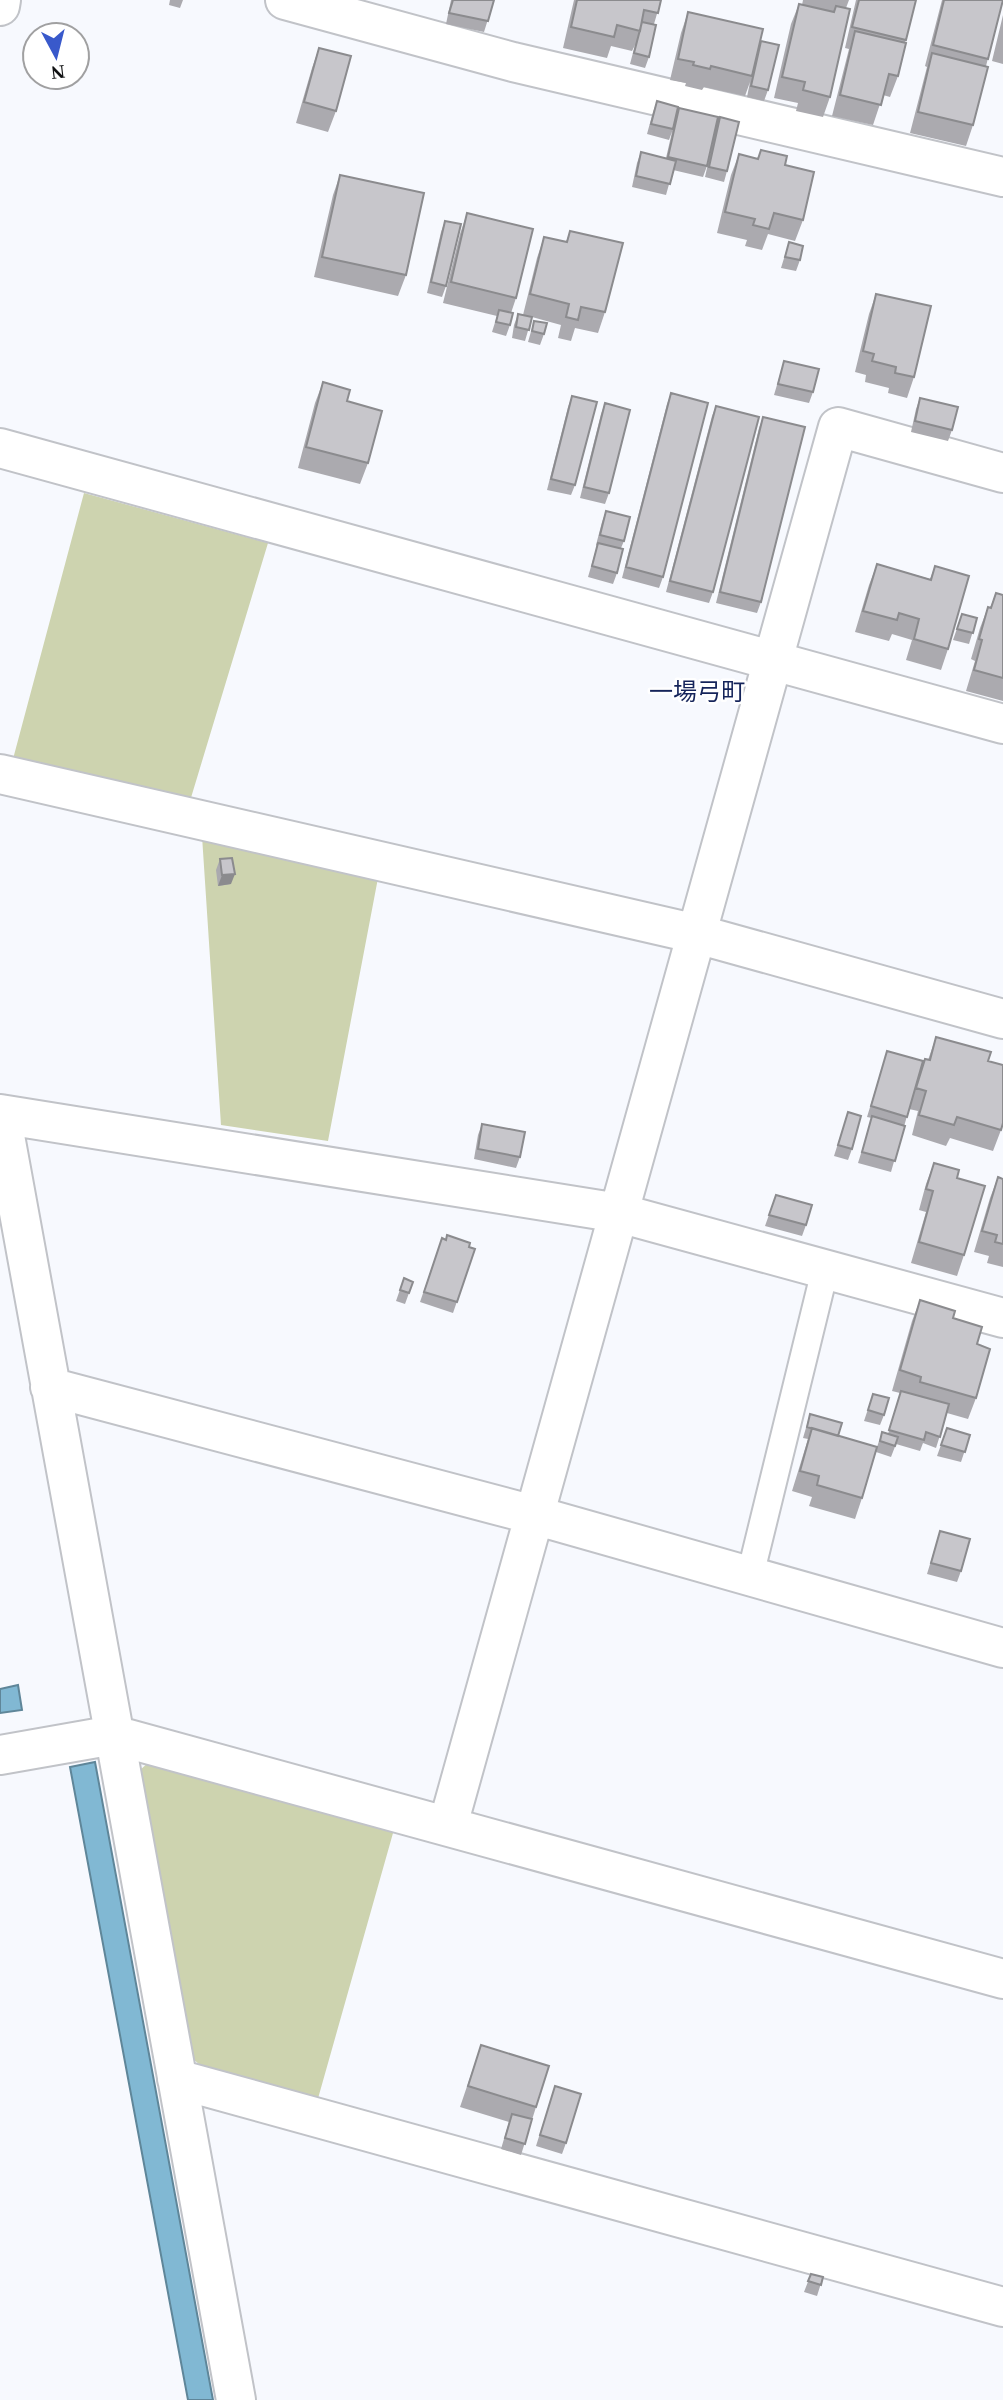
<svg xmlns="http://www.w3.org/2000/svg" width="1003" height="2400" viewBox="0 0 1003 2400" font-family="'Times New Roman','Noto Sans JP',serif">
  <rect width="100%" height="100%" fill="#f7f9fe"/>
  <path fill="#cdd3af" d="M84 493 268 543 190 801 13 759Z
    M202 836 378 878 328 1141 221 1125Z
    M150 1761 395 1826 317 2102 206 2070 193 2059 139 1771Z"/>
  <path fill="#81b8d3" stroke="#5f8699" stroke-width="2" d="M18 1685 22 1710 0 1713V1689Z
    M95 1762 213 2400H188L70 1767Z"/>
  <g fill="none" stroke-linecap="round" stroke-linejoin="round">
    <defs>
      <path id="service" d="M750 1576 825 1270"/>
      <path id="minor" d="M285 0 513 62 1003 177
        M0 6 1 0
        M0 448 1003 724
        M0 774 697 934 1003 1019
        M0 1114 619 1213 1003 1318
        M1 1114 236 2400
        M50 1387 534 1515 1003 1648
        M0 1755 114 1735 1003 1979
        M448 1825 838 427 1003 473
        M177 2079 1003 2307"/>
    </defs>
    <use href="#service" stroke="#c1c3c8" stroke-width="30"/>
    <use href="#minor" stroke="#c1c3c8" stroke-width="42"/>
    <use href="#service" stroke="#fff" stroke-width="26"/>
    <use href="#minor" stroke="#fff" stroke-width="38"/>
  </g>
  <path fill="#abaaaf" d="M170 0H183L180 8 169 5Z
    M451 0H494L484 32 446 24Z
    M574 0H661L654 24 649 57 645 68 630 64 635 45 632 51 611 46 607 58 563 48Z
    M803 0H849L846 8 830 97 823 117 796 111 798 103 774 98 791 24 799 4 802 5Z
    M856 0H916L905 43 898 76 890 97 883 95 873 125 832 116 849 49 845 48Z
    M942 0H1003L986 66 973 125 966 146 910 133 927 67 925 66Z
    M688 12 759 45 768 90 764 101 747 97 750 82 745 96 704 87 702 90 685 86 686 83 670 80 681 33Z
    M1003 15V64L992 61Z
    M319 48 336 111 328 132 296 123 312 68Z
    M657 101 673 129 669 140 647 134 653 112Z
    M679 108 707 166 703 177 673 170 666 195 632 187 637 163 641 152 666 158 675 119Z
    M720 117 727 171 724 182 705 177 716 128Z
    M761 150 785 165 803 220 795 241 768 234 762 250 745 246 747 240 717 233 731 175 739 154 758 159Z
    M340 175 406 275 398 296 314 277 333 195Z
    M467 213 516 298 511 313 510 325 506 336 492 332 497 316 443 303 460 234Z
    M445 221 446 286 442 297 427 293 441 232Z
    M570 231 605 312 598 333 575 328 571 341 558 338 561 325 532 317 525 341 512 338 514 325 518 314 523 315 537 258 544 237 566 242Z
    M789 242 800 260 796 271 781 268Z
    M876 294 914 377 907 398 888 393 889 388 865 382 866 375 855 372 869 314Z
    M534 321 544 334 540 345 528 342Z
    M784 361 813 392 809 403 774 395Z
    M323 382 347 401 368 463 360 484 298 468 315 403Z
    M671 393 663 577 659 588 622 578 667 404Z
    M572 396 575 485 571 495 547 490 568 407Z
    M920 398 952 430 948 441 911 432 916 409Z
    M605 403 609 493 605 504 580 498 601 414Z
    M716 406 713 592 709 603 666 592 712 416Z
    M763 417 761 602 757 613 716 603 759 428Z
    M606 511 624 541 621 548 617 573 613 584 588 577 597 546 596 545 602 522Z
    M877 564 930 579 935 566 948 649 941 670 906 660 912 640 892 634 889 641 855 632 869 585Z
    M996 593 1003 595V701L966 691 975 661 971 659 980 628 988 607 990 608Z
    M962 614 977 618 969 644 953 640Z
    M220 859 231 884 218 886 216 870Z
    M936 1037 988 1061 1001 1130 993 1151 950 1138 946 1146 912 1135 918 1111 909 1109 891 1172 858 1163 872 1118 867 1117 887 1051 918 1079 925 1059 928 1060Z
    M848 1112 852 1149 848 1160 834 1156Z
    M482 1124 520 1157 516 1168 474 1159 478 1135Z
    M934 1163 957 1178 964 1255 957 1276 911 1263 926 1212 919 1210 926 1184Z
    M998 1177 1003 1179V1267L987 1263 989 1256 974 1252 990 1198Z
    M776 1195 806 1225 802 1236 765 1226Z
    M442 1238 475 1249 453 1313 420 1302Z
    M404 1278 413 1282 405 1304 396 1301Z
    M920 1300 953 1318 977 1344 976 1398 968 1419 947 1413 936 1448 923 1443 920 1451 896 1444 891 1457 876 1452 862 1498 855 1519 809 1506 812 1497 792 1491 808 1439 803 1438 810 1414 838 1436 877 1447 882 1432 888 1434 900 1393 892 1391 912 1321Z
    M873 1394 884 1415 880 1425 864 1421Z
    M947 1428 970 1435 961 1462 937 1456Z
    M940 1531 961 1571 957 1582 927 1574Z
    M481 2045 536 2107 521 2155 501 2149 509 2122 460 2107Z
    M555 2086 566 2143 562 2154 536 2146Z
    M811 2274 823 2277 817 2296 804 2292Z"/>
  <path fill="#8b8b8e" d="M235 874 231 884 218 886 222 875Z"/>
  <path fill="#c7c6cb" stroke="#8b8b8e" stroke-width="2" d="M453 0H494L488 21 449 13Z
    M577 0H661L658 13 644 10 640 31 617 25 614 37 571 27Z
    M859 0H916L906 40 852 27Z
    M944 0H1003L988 59 933 45Z
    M799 4 834 12 836 6 850 9 830 97 803 90 805 82 782 77Z
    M688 12 763 29 752 76 711 66 710 69 693 65 694 62 678 59Z
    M642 22 656 25 649 57 634 53Z
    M855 31 906 43 898 76 889 74 881 105 840 95Z
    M761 41 779 45 768 90 751 86Z
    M319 48 351 56 336 111 304 102Z
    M932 53 988 67 973 125 918 112Z
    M657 101 678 107 673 129 651 124Z
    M679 108 718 117 707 166 668 157Z
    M720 117 739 122 727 171 709 167Z
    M761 150 787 156 785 165 814 172 803 220 774 213 769 229 753 225 755 219 725 212 739 154 758 159Z
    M641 152 676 161 670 184 636 176Z
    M340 175 424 193 406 275 322 257Z
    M467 213 533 229 516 298 451 282Z
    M445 221 461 224 446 286 431 282Z
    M570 231 623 243 605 312 581 307 578 320 566 317 569 304 530 294 544 237 567 242Z
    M789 242 803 246 800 260 785 257Z
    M876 294 931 306 914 377 895 373 896 367 872 361 874 354 863 351Z
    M499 310 513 313 510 325 496 322Z
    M518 314 532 317 529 330 516 327Z
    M534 321 547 323 544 334 532 331Z
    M784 361 819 369 813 392 778 384Z
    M323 382 350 390 347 401 382 411 368 463 306 447Z
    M671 393 708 403 663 577 626 567Z
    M572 396 597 402 575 485 551 479Z
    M920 398 958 407 952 430 915 421Z
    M605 403 630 410 609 493 584 487Z
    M716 406 759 417 713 592 670 581Z
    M763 417 805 427 761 602 720 592Z
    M606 511 630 517 624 541 600 535Z
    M598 543 623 549 617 573 592 566Z
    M877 564 931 580 935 566 969 576 948 649 914 639 919 619 899 613 897 620 863 611Z
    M996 593 1003 595V678L974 670 982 640 979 639 988 607 991 608Z
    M962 614 977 618 973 633 957 629Z
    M232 858 235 874 222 875 220 859Z
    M936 1037 991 1052 988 1061 1003 1065V1123L1001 1130 957 1117 954 1125 919 1115 926 1091 916 1088 925 1059 930 1060Z
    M887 1051 923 1061 907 1117 871 1106Z
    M848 1112 861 1116 852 1149 838 1145Z
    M872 1116 905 1126 895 1161 862 1152Z
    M482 1124 525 1132 520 1157 478 1149Z
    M934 1163 959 1170 957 1178 985 1186 964 1255 919 1242 933 1191 926 1189Z
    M998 1177 1003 1179V1244L995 1242 997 1235 982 1231Z
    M776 1195 812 1205 806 1225 769 1215Z
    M447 1235 470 1243 469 1247 475 1249 457 1302 424 1292 442 1238 446 1240Z
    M404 1278 413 1282 409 1293 400 1290Z
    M920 1300 955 1311 953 1318 982 1327 977 1344 990 1349 976 1398 920 1382 921 1377 900 1370Z
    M901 1391 949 1404 940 1437 926 1432 924 1440 889 1430Z
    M873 1394 889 1398 884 1415 868 1410Z
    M810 1414 842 1423 838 1436 807 1427Z
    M812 1428 877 1447 862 1498 817 1485 819 1476 800 1471Z
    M947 1428 970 1435 965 1452 941 1445Z
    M882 1432 898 1437 895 1446 880 1441Z
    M940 1531 970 1539 961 1571 931 1563Z
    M481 2045 549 2066 536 2107 468 2086Z
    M555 2086 581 2094 566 2143 540 2135Z
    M512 2114 532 2119 525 2144 505 2138Z
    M811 2274 823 2277 821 2285 808 2281Z"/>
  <g text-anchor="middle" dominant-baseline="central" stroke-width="5" stroke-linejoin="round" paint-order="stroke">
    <g font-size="24" fill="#15245a" stroke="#fff">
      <text x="697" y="692">一場弓町</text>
    </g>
  </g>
  <g transform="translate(56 56) rotate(173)"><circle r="33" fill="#ffffff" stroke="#a0a0a1" stroke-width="2"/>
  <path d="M0-5L12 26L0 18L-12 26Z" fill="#3959cb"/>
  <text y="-10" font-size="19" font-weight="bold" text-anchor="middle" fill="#111213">N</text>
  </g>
</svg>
